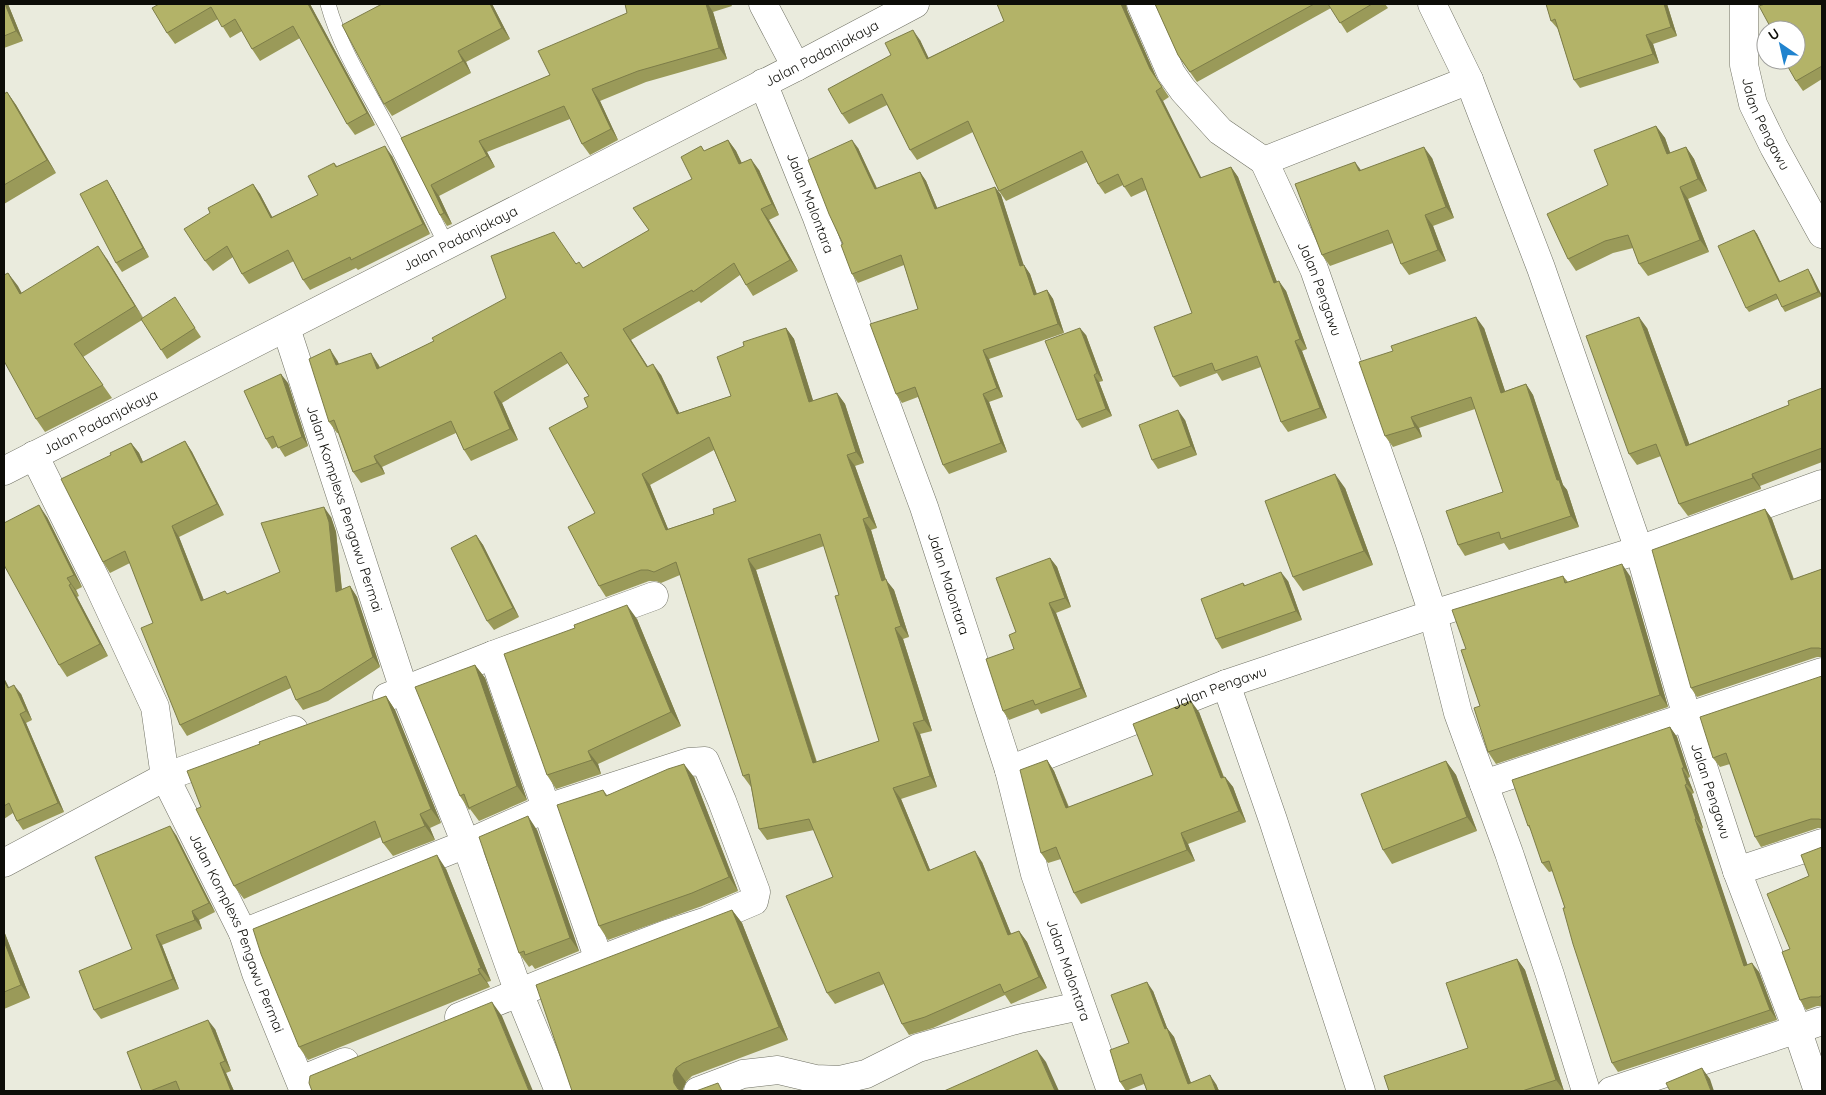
<svg xmlns="http://www.w3.org/2000/svg" width="1826" height="1095" viewBox="0 0 1826 1095" font-family="Quicksand,sans-serif">
  <rect width="100%" height="100%" fill="#eaebdd"/>
  <g fill="none" stroke-linecap="round" stroke-linejoin="round">
    <defs>
      <path id="service" d="M328 4C340 48 365 86 387 127 408 166 427 206 447 246"/>
      <g id="minor">
        <path d="M763 4 796 67"/>
        <path id="s1" d="M1141 4 1171 73 1183 90 1220 131 1264 161 1314 269 1409 541 1433 614 1458 713 1509 853 1550 975 1586 1091"/>
        <path id="s2" d="M1432 4 1469 80 1541 268 1639 550 1687 717 1737 871 1797 1029 1818 1091"/>
        <path id="s3" d="M1744 4V65L1753 104 1774 147 1822 234"/>
        <path id="s4" d="M763 83 816 215 924 507 1009 770 1035 874 1111 1091"/>
        <path d="M1264 161 1469 80"/>
        <path id="s5" d="M286 328 404 690 466 844 519 993 559 1091"/>
        <path id="s6" d="M34 455 98 584 155 707 165 777 243 933 256 973 304 1091"/>
        <path d="M493 655 599 960"/>
        <path d="M1226 684 1273 820 1361 1091"/>
        <path d="M387 697 493 655 654 596"/>
        <path id="s7" d="M1009 770 1226 684 1433 614 1639 550 1822 484"/>
        <path d="M1484 784 1822 672"/>
        <path d="M4 863 165 777 294 730"/>
        <path d="M1737 871 1822 843"/>
        <path d="M243 933 466 844 547 808 689 762 705 761 722 801 756 892 754 901 707 921 667 934 599 960 459 1017"/>
        <path d="M301 1080 345 1062"/>
        <path d="M698 1091 743 1074 778 1070 816 1079 840 1080 866 1074 918 1048 1019 1019 1080 1006"/>
        <path d="M1611 1091 1822 1021"/>
      </g>
      <g id="tertiary">
        <path id="s8" d="M4 471 796 67 915 4"/>
      </g>
    </defs>
    <use href="#service" stroke="#707164" stroke-width="16"/>
    <use href="#minor" stroke="#707164" stroke-width="29"/>
    <use href="#tertiary" stroke="#707164" stroke-width="29"/>
    <use href="#service" stroke="#fff" stroke-width="15"/>
    <use href="#minor" stroke="#fff" stroke-width="28"/>
    <use href="#tertiary" stroke="#fff" stroke-width="28"/>
  </g>
  <path fill="#9a9a59" fill-rule="evenodd" d="M4 4H8L23 41 4 48Z
    M159 4H310L375 125 355 135 347 124 300 38 260 61 252 49 242 31 230 38 218 19 175 44 167 33Z
    M492 4 510 39 466 62 471 73 392 116 384 104Z
    M625 4H731L732 6 713 12 727 59 646 82 600 101 618 140 590 155 582 144 570 119 487 152 495 167 439 196 452 224 447 226 440 215 401 138 550 75 627 13Z
    M998 4H1126L1127 10 1157 79 1169 97 1163 101 1201 178 1231 167 1238 177 1277 282 1286 291 1307 349 1302 351 1327 418 1288 432 1281 422 1261 367 1222 381 1217 373 1180 387 1173 377 1192 313 1146 190 1131 197 1123 185 1105 194 1098 184 1087 162 1006 201 999 191 973 132 917 160 910 150 887 105 849 124 842 114 891 55 920 40 928 58 1004 21Z
    M1155 4H1385L1388 8 1347 33 1331 8 1197 82 1178 55Z
    M1546 4H1667L1677 36 1653 44 1659 63 1580 88 1574 80 1558 29 1551 21Z
    M1822 4V79L1803 91 1796 81Z
    M7 92 16 105 56 173 4 204V94Z
    M1656 126 1665 138 1670 153 1686 147 1694 159 1707 191 1688 199 1709 252 1648 276 1639 264 1633 248 1613 253 1576 271 1568 259 1608 185Z
    M728 140 736 151 742 163 759 170 779 215 769 220 798 271 753 296 746 285 740 275 701 303 699 301 631 340 648 367 661 375 679 413 731 396 744 346 786 328 794 339 813 401 837 393 845 404 864 463 855 466 877 528 871 530 886 580 894 590 909 637 903 639 932 731 920 734 937 787 901 799 930 870 982 862 1011 934 1019 931 1027 942 1047 988 1011 1004 1005 995 933 1028 909 1035 902 1024 884 984 835 1004 827 993 833 877 814 830 767 840 759 829 751 787 743 776 680 575 661 583 656 581H649L606 597 599 586 588 407 589 396 568 363 502 403 518 440 471 461 464 450 456 433 382 467 385 474 361 483 353 472 338 433H337L329 422 337 360 339 364H378L380 367 434 341 576 263 583 268 649 230 692 179 701 146 704 151ZM714 450 736 501 714 514 668 529 650 485ZM824 546 839 595 879 741 817 762 756 570Z
    M858 148 877 188 920 172 926 181 937 208 995 187 1001 195 1023 265H1024L1030 274 1037 294 1047 290 1053 299 1064 333 989 359 1003 397 989 402 1007 452 949 474 943 465 918 397 902 403 896 394 918 309 904 265 858 283 852 274 843 244Z
    M392 156 430 234 358 270 356 268 310 290 303 280 294 261 249 284 242 274 233 257 213 271 205 261 253 184 260 194 272 217 318 195 334 163 337 166Z
    M1432 158 1454 218 1433 226 1446 261 1409 275 1401 264 1393 243 1330 266 1322 255 1361 170Z
    M113 190 149 257 122 272 116 263Z
    M1754 230 1757 234 1780 281 1811 274 1822 296 1785 312 1782 307 1778 299 1749 312 1746 308Z
    M107 259 143 318 181 307 201 337 167 359 142 320 83 357 112 398 45 432 36 419 8 273 22 294Z
    M1484 328 1505 391 1526 384 1533 395 1563 485 1567 490 1579 527 1509 550 1504 543 1465 556 1458 545 1503 492 1475 409 1419 428 1422 437 1393 447 1385 436Z
    M1647 328 1689 444 1789 405 1822 388V462L1760 486 1761 489 1688 516 1679 504 1661 456 1637 465 1629 454Z
    M1086 335 1103 381 1099 382 1112 416 1082 428 1077 420Z
    M288 383 308 446 285 457 278 446 272 449 266 439Z
    M1185 420 1197 455 1158 469 1152 460Z
    M185 441 192 452 224 515 179 537 204 600 228 594 280 572 331 517 336 532 342 589 350 586 357 597 380 667 328 701 303 710 296 700 291 688 187 736 180 725 153 623 130 563 110 573 103 562 111 455 131 443 139 453 143 462Z
    M1345 488 1373 565 1303 591 1293 577Z
    M1765 509 1772 519 1794 579 1822 569V657H1817L1697 697 1691 688Z
    M47 517 82 587 76 590 79 596 77 597 108 656 67 677 59 665Z
    M476 535 483 545 519 617 494 630 487 621Z
    M1050 558 1057 567 1071 607 1056 613 1087 697 1041 714 1038 709 1009 720 1003 711 1014 649 1016 632Z
    M1563 576 1568 582 1630 576 1668 707 1496 764 1488 752 1480 706 1466 649Z
    M1288 581 1302 620 1222 649 1216 639 1243 583 1245 585Z
    M637 619 681 726 598 764 601 774 556 789 547 775Z
    M475 665 485 678 527 800 479 821 470 809 469 810 460 796Z
    M1822 676V828H1818L1761 847 1755 837 1730 764 1720 767 1713 758Z
    M4 678 9 688 21 694 32 720 26 723 64 812 23 830 17 821 13 813 4 819Z
    M386 696 395 710 441 823 430 828 435 840 393 856 383 843 381 837 244 899 234 886 201 807 260 744Z
    M1199 712 1224 777H1225L1233 787 1246 822 1188 844 1195 861 1081 904 1074 893 1061 859 1048 863 1041 853 1047 760 1054 771 1069 807 1153 775Z
    M1670 727 1677 737 1690 777 1688 778 1694 793 1692 794 1703 828 1702 829 1747 965 1759 972 1777 1020 1618 1072 1612 1063 1565 908 1553 871 1549 872 1542 863 1532 831 1528 826Z
    M1446 761 1456 775 1477 831 1392 864 1383 850Z
    M694 777 738 891 702 906 608 940 599 926 603 790 607 795Z
    M537 830 579 951 535 969 532 965 529 967 519 953Z
    M176 835 215 912 199 920 202 929 162 945 179 989 101 1019 94 1010 132 949Z
    M1822 847V1006H1817L1806 1010 1800 1000 1790 949 1809 876 1820 849Z
    M446 869 491 981 487 982 490 987 308 1060 299 1047Z
    M732 910 742 923 788 1040 692 1076 686 1082 683 1089 572 1091Z
    M4 931 30 998 4 1009Z
    M1517 959 1525 970 1564 1091H1389L1468 1048Z
    M1153 991 1167 1028 1174 1037 1191 1083 1216 1084 1219 1091H1147L1144 1084 1126 1091 1120 1082 1129 1043Z
    M215 1029 231 1071 226 1073 234 1091H142Z"/>
  <path fill="#7d7d49" d="M5 4H8L23 41 16 31Z
    M308 4H310L375 125 367 113Z
    M490 4H492L510 39 502 28Z
    M706 4H708L713 12 727 59 719 48Z
    M1121 4H1126L1127 10 1157 79 1169 97 1150 69Z
    M1664 4H1667L1677 36 1671 27Z
    M913 30 920 40 934 69 927 59Z
    M1646 35 1653 44 1659 63 1653 54Z
    M458 51 466 62 471 73 463 61Z
    M592 89 600 101 618 140 611 129Z
    M1156 91 1163 101 1207 189 1200 178Z
    M7 92 16 105 56 173 47 160Z
    M1656 126 1665 138 1675 166 1667 154Z
    M728 140 736 151 747 175 739 164Z
    M852 140 858 148 881 198 875 189Z
    M479 141 487 152 495 167 487 156Z
    M385 146 392 156 430 234 423 224Z
    M1424 147 1432 158 1454 218 1446 207Z
    M1686 147 1694 159 1707 191 1698 179Z
    M751 159 759 170 779 215 772 204Z
    M1355 162 1363 173 1359 171Z
    M1231 167 1238 177 1281 293 1274 283Z
    M920 172 926 181 941 217 935 209Z
    M107 180 113 190 149 257 143 248Z
    M253 184 260 194 278 228 271 218Z
    M431 185 439 196 452 224 444 213Z
    M995 187 1001 195 1027 275 1020 266Z
    M1680 187 1688 199 1709 252 1700 240Z
    M761 209 769 220 798 271 790 260Z
    M1425 215 1433 226 1446 261 1438 250Z
    M1754 230 1757 234 1782 286 1779 282Z
    M98 246 107 259 144 319 135 306Z
    M1024 265 1030 274 1040 304 1034 295Z
    M1808 269 1811 274 1822 296 1818 292Z
    M8 273 18 286 30 308 20 294Z
    M1279 281 1286 291 1307 349 1300 339Z
    M1047 290 1053 299 1064 333 1058 324Z
    M1476 317 1484 328 1509 403 1501 393Z
    M1639 317 1647 328 1694 457 1686 446Z
    M786 328 794 339 817 413 809 402Z
    M1080 328 1086 335 1103 381 1097 373Z
    M623 329 631 340 655 378 647 367Z
    M1295 341 1302 351 1327 418 1320 408Z
    M330 349 337 360 344 376 336 365Z
    M983 350 989 359 1003 397 997 388Z
    M371 353 378 364 384 380 377 369Z
    M653 364 661 375 685 425 677 414Z
    M281 374 288 383 308 446 302 437Z
    M1094 375 1099 382 1112 416 1106 409Z
    M1526 384 1533 395 1563 485 1567 490 1579 527 1571 516 1557 480Z
    M494 392 502 403 518 440 510 429Z
    M837 393 845 404 864 463 856 452Z
    M983 394 989 402 1007 452 1001 443Z
    M1178 410 1185 420 1197 455 1191 446Z
    M1411 417 1419 428 1422 437 1415 427Z
    M185 441 192 452 224 515 217 504Z
    M131 443 139 453 148 473 141 463Z
    M847 455 855 466 877 528 869 517Z
    M374 456 382 467 385 474 377 463Z
    M642 474 650 485 673 541 666 530Z
    M1335 474 1345 488 1373 565 1364 551Z
    M1752 474 1760 486 1761 489 1753 478Z
    M39 505 47 517 82 587 74 575Z
    M324 507 331 517 336 532 343 602 336 592Z
    M1765 509 1772 519 1797 589 1791 580Z
    M863 519 871 530 886 580 894 590 909 637 901 626 882 581Z
    M172 526 179 537 208 611 201 601Z
    M476 535 483 545 519 617 513 608Z
    M1050 558 1057 567 1071 607 1065 598Z
    M748 559 756 570 820 774 813 763Z
    M1622 564 1630 576 1668 707 1660 695Z
    M1281 572 1288 581 1302 620 1296 611Z
    M67 578 76 590 79 596Z
    M69 585 77 597 108 656 100 644Z
    M350 586 357 597 380 667 373 657Z
    M1049 603 1056 613 1087 697 1081 688Z
    M627 605 637 619 681 726 671 712Z
    M895 628 903 639 932 731 924 720Z
    M475 665 485 678 527 800 517 786Z
    M4 678 14 697 4 681Z
    M14 685 21 694 32 720 26 711Z
    M386 696 395 710 441 823 431 809Z
    M1191 701 1199 712 1228 789 1221 778Z
    M20 714 26 723 64 812 58 803Z
    M913 723 920 734 937 787 930 776Z
    M1670 727 1677 737 1690 777 1684 768Z
    M588 751 598 764 601 774 592 760Z
    M1047 760 1054 771 1073 819 1066 808Z
    M1446 761 1456 775 1477 831 1467 817Z
    M684 764 694 777 738 891 729 877Z
    M1682 768 1688 778 1694 793 1687 784Z
    M1225 777 1233 787 1246 822 1239 811Z
    M1685 785 1692 794 1703 828 1696 819Z
    M893 788 901 799 935 882 928 871Z
    M420 814 430 828 435 840 425 826Z
    M528 816 537 830 579 951 570 938Z
    M1695 819 1702 829 1751 975 1744 966Z
    M170 826 176 835 215 912 209 903Z
    M1181 833 1188 844 1195 861 1187 850Z
    M975 851 982 862 1016 946 1008 935Z
    M437 855 446 869 491 981 481 968Z
    M732 910 742 923 788 1040 779 1027Z
    M192 911 199 920 202 929 195 920Z
    M4 931 30 998 21 985 4 941Z
    M1019 931 1027 942 1047 988 1039 977Z
    M156 935 162 945 179 989 173 979Z
    M1517 959 1525 970 1564 1091 1556 1080Z
    M1752 963 1759 972 1777 1020 1770 1010Z
    M478 969 487 982 490 987 480 974Z
    M1147 982 1153 991 1171 1038 1165 1029Z
    M492 1002 502 1016 533 1091H529Z
    M208 1020 215 1029 231 1071 225 1061Z
    M1167 1028 1174 1037 1194 1091 1188 1084Z
    M1037 1050 1046 1062 1059 1091H1055Z
    M220 1063 226 1073 234 1091H231Z
    M676 1068 686 1082 683 1089V1091H680L674 1083 673 1075Z
    M1702 1068 1710 1079 1714 1091H1711Z
    M1210 1075 1216 1084 1219 1091H1216Z"/>
  <path fill="#b3b368" stroke="#7d7d49" fill-rule="evenodd" d="M4 4H5L16 31 4 36Z
    M159 4H308L367 113 347 124 293 26 252 49 235 19 222 27 211 7 167 33 152 8Z
    M382 4H490L502 28 458 51 463 61 384 104 342 25Z
    M625 4H706L719 48 638 71 592 89 611 129 582 144 564 106 479 141 487 156 431 185 444 213 440 215 401 138 550 75 538 51 627 13Z
    M997 4H1121L1150 69 1162 87 1156 91 1200 178 1231 167 1274 283 1279 281 1300 339 1295 341 1320 408 1281 422 1257 356 1215 371 1212 363 1173 377 1154 327 1192 313 1142 178 1124 187 1118 174 1098 184 1082 151 999 191 968 121 910 150 882 94 842 114 828 89 891 55 885 43 913 30 927 59 1004 21Z
    M1155 4H1314L1190 72 1178 55Z
    M1328 4H1372L1340 23Z
    M1546 4H1664L1671 27 1646 35 1653 54 1574 80 1555 19 1551 21Z
    M1765 4H1822V66L1796 81 1784 60H1796V30H1772L1759 6Z
    M7 92 47 160 4 185V94Z
    M1656 126 1667 154 1686 147 1698 179 1680 187 1700 240 1639 264 1628 235 1605 241 1568 259 1547 214 1608 185 1594 150Z
    M728 140 739 164 751 159 772 204 761 209 790 260 746 285 734 263 693 292 692 290 623 329 647 367 653 364 677 414 731 396 717 357 744 346 743 342 786 328 809 402 837 393 856 452 847 455 869 517 863 519 882 581 886 579 901 626 895 628 924 720 913 723 930 776 893 788 928 871 975 851 1008 935 1019 931 1039 977 1004 993 1000 984 925 1017 902 1024 879 972 827 993 786 896 833 877 809 819 759 829 749 774 743 776 676 562 654 572 648 570H641L599 586 568 527 595 513 549 428 588 407 584 398 589 396 561 352 494 392 510 429 464 450 451 421 374 456 377 463 353 472 334 420 329 422 309 359 330 349 336 365 371 353 377 369 434 341 432 338 506 298 491 256 554 232 576 264 579 262 583 268 649 230 633 208 692 179 681 157 701 146 704 151ZM709 437 736 501 713 509 714 514 666 530 642 474ZM820 534 839 595 835 596 879 741 813 763 748 559Z
    M852 140 875 189 920 172 935 209 995 187 1020 266 1024 265 1034 295 1047 290 1058 324 983 350 997 388 983 394 1001 443 943 465 915 387 896 394 870 324 918 309 901 255 852 274 841 245 843 244 829 214 808 160Z
    M385 146 423 224 351 260 350 257 303 280 288 250 242 274 227 246 205 261 184 229 210 213 208 208 253 184 271 218 318 195 308 176 334 163 336 167Z
    M1424 147 1446 207 1425 215 1438 250 1401 264 1388 230 1322 255 1295 184 1355 162 1359 171Z
    M107 180 143 248 116 263 80 194Z
    M1754 230 1779 282 1808 269 1818 292 1782 307 1776 294 1746 308 1718 246Z
    M98 246 135 306 74 344 103 385 36 419 4 361V275L8 273 20 294Z
    M175 297 195 328 161 350 141 319Z
    M1476 317 1501 393 1526 384 1557 480H1559L1571 516 1501 539 1499 532 1458 545 1446 511 1503 492 1471 397 1411 417 1415 427 1385 436 1359 362 1393 351 1391 346Z
    M1639 317 1686 446 1789 405 1788 401 1822 388V448L1752 474 1753 478 1679 504 1656 444 1629 454 1586 336Z
    M1080 328 1097 373 1094 375 1106 409 1077 420 1045 341Z
    M281 374 302 437 278 448 273 436 266 439 244 391Z
    M1178 410 1191 446 1152 460 1139 425Z
    M185 441 217 504 172 526 201 601 225 591 227 594 280 572 261 523 324 507 329 522 336 592 350 586 373 657 321 690 296 700 286 676 180 725 141 628 153 623 125 551 103 562 61 479 111 455 110 453 131 443 141 463Z
    M1335 474 1364 551 1293 577 1265 501Z
    M39 505 74 575 67 578 71 584 69 585 100 644 59 665 4 565V523Z
    M1765 509 1791 580 1822 569V649L1819 648H1811L1691 688 1652 550Z
    M476 535 513 608 487 621 451 548Z
    M1050 558 1065 598 1049 603 1081 688 1035 705 1033 700 1003 711 986 659 1014 649 1009 635 1016 632 996 578Z
    M1622 564 1660 695 1488 752 1474 708 1480 706 1461 650 1466 649 1452 610 1563 576 1565 583Z
    M1281 572 1296 611 1216 639 1201 599 1243 583 1244 586Z
    M627 605 671 712 588 751 592 760 547 775 504 654 575 628 574 625Z
    M475 665 517 786 469 808 464 794 460 796 415 687Z
    M1822 676V820L1819 819H1811L1755 837 1726 753 1713 758 1700 717Z
    M4 681 8 688 14 685 26 711 20 714 58 803 17 821 9 803 4 806Z
    M386 696 431 809 420 814 425 826 383 843 375 821 234 886 196 809 201 807 187 771 260 744 259 742Z
    M1191 701 1221 778 1225 777 1239 811 1181 833 1187 850 1074 893 1056 847 1041 853 1020 770 1047 760 1066 808 1153 775 1133 724Z
    M1670 727 1684 768H1682L1687 784 1685 785 1696 819H1695L1744 966 1752 963 1770 1010 1612 1063 1573 944 1563 908H1565L1549 861 1542 863 1529 825 1528 826 1512 780Z
    M1446 761 1467 817 1383 850 1361 794Z
    M684 764 729 877 692 893 599 926 557 805 603 790 606 796 668 769Z
    M528 816 570 938 525 955 524 951 519 953 479 837Z
    M170 826 209 903 192 911 195 920 156 935 173 979 94 1010 79 971 132 949 95 857Z
    M1822 847V995L1819 997H1811L1800 1000 1782 952 1790 949 1767 894 1809 876 1801 855Z
    M437 855 481 968 478 969 480 974 299 1047 261 954 253 929Z
    M732 910 779 1027 683 1063 676 1068 673 1075 674 1083 678 1089 683 1091H572L536 985Z
    M4 941 21 985 4 992Z
    M1517 959 1556 1080 1522 1091H1389L1384 1076 1468 1048 1446 983Z
    M1147 982 1165 1029 1167 1028 1188 1084 1210 1075 1216 1091H1147L1141 1074 1120 1082 1110 1050 1129 1043 1111 995Z
    M492 1002 529 1091H312L309 1083 310 1076Z
    M208 1020 225 1061 220 1063 231 1091H180L176 1081 150 1091H142L127 1052Z
    M1037 1050 1055 1091H944Z
    M1702 1068 1711 1091H1670L1666 1083Z
    M718 1083 722 1091H696Z"/>
  <g text-anchor="middle" dominant-baseline="central" stroke-width="4" stroke-linejoin="round" paint-order="stroke">
    <g font-size="14" fill="#0d0d08" stroke="#fff">
      <text stroke="none"><textPath href="#s8" startOffset="918">Jalan Padanjakaya</textPath></text>
      <text stroke="none"><textPath href="#s3" startOffset="124">Jalan Pengawu</textPath></text>
      <text stroke="none"><textPath href="#s4" startOffset="129">Jalan Malontara</textPath></text>
      <text stroke="none"><textPath href="#s8" startOffset="512">Jalan Padanjakaya</textPath></text>
      <text stroke="none"><textPath href="#s1" startOffset="344">Jalan Pengawu</textPath></text>
      <text stroke="none"><textPath href="#s8" startOffset="108">Jalan Padanjakaya</textPath></text>
      <text stroke="none"><textPath href="#s5" startOffset="190">Jalan Komplexs Pengawu Permai</textPath></text>
      <text stroke="none"><textPath href="#s4" startOffset="534">Jalan Malontara</textPath></text>
      <text stroke="none"><textPath href="#s7" startOffset="226">Jalan Pengawu</textPath></text>
      <text stroke="none"><textPath href="#s2" startOffset="836">Jalan Pengawu</textPath></text>
      <text stroke="none"><textPath href="#s6" startOffset="522">Jalan Komplexs Pengawu Permai</textPath></text>
      <text stroke="none"><textPath href="#s4" startOffset="939">Jalan Malontara</textPath></text>
    </g>
  </g>
  <rect width="1826" height="1095" fill="none" stroke="#0d0d08" stroke-width="10"/>
  <g transform="translate(1781 45) rotate(326)"><circle r="24" fill="#ffffff" stroke="#9e9e9c"/>
  <path d="M0-4L9 19L0 12L-9 19Z" fill="#2083ce"/>
  <text y="-8" font-size="14" font-weight="bold" text-anchor="middle" fill="#0d0d08">U</text>
  </g>
</svg>
